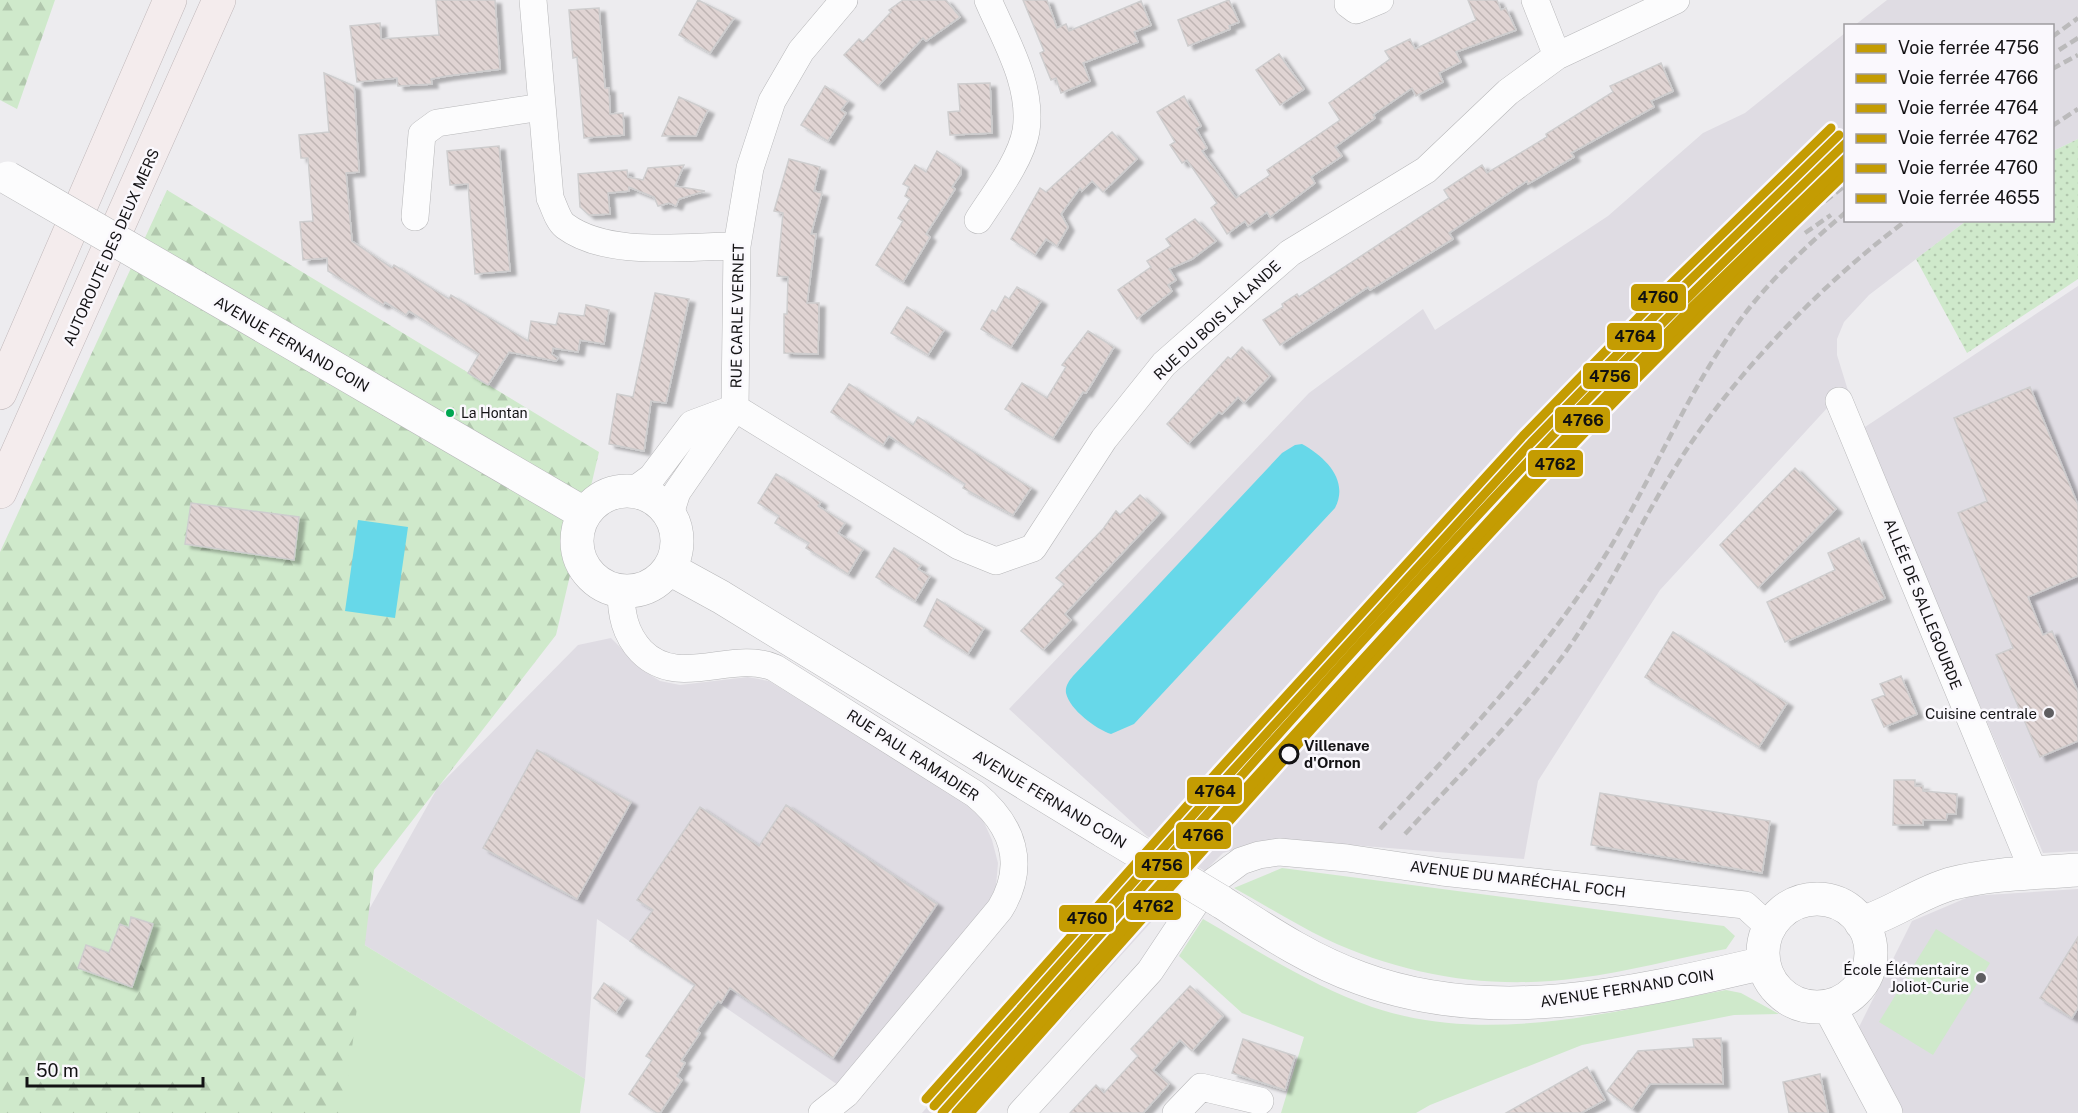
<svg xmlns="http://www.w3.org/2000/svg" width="2078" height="1113" viewBox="0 0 2078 1113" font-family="'Public Sans',sans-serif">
  <defs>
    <pattern id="forest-firs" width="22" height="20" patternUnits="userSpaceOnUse" patternTransform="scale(1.5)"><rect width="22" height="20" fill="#cfe9cb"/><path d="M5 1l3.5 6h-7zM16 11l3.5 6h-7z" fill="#b1c7ad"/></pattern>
    <pattern id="garden-dots" width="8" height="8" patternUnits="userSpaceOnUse" patternTransform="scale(1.5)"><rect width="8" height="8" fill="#cfe9cb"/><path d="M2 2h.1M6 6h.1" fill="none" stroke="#b1c7ad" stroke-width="1.8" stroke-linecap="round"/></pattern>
    <pattern id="building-back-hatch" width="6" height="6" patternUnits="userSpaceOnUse" patternTransform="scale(1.5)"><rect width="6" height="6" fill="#e0d4d3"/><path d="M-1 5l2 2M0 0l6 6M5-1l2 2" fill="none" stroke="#bfb5b4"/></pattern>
    <filter id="shadow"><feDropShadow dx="6" dy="4" stdDeviation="1.5" flood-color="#0004"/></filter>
  </defs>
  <rect width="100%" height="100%" fill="#edecef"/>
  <path fill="#dfdce3" d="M1887 0H2078V139L2053 151 2052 26 1855 25Z
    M1845 33 1846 220 1966 221 1869 295 1844 322 1837 339V355L1850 397 1829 406 1660 590 1538 781 1524 859 1290 840 1247 846 1223 853 1205 871 1147 836 1009 709 1309 393 1423 309 1435 330 1608 216 1703 133 1745 113Z
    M2078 286V851L2043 853 1862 429Z
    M611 638 644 671 660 681 680 685 748 677 769 681 964 802 983 820 992 840 998 863 996 886 984 913 838 1085 597 919 585 1079 353 938 438 787 578 645Z
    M1130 873 1174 897 978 1113H922Z
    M2078 889V1113H1899L1855 1035 1912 921 1971 896Z"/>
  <path fill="#cfe9cb" d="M1282 868 1724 926 1735 936 1726 949C1677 958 1628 972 1578 978 1491 990 1405 976 1326 939 1295 924 1265 905 1234 888Z
    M1203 919C1258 951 1312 986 1372 1007 1488 1046 1610 1012 1726 990L1741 993 1779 1014 1734 1015 1582 1045 1430 1105 1416 1113H1281L1304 1037 1242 1013 1179 956Z
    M1936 929 1990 963 1933 1055 1879 1022Z
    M353 938 585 1079 580 1113H316Z"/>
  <path fill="url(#forest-firs)" d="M0 0H55L17 109 0 100Z
    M167 190 599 452 556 635 374 870 344 1113H0V552Z"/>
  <path fill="url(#garden-dots)" d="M2078 139V279L1967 353 1916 259 1966 221 2052 220 2053 151Z"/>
  <path fill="#67d8e9" d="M1302 444C1327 458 1349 481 1335 508L1134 724 1111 734C1096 729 1070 710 1066 693 1065 686 1069 681 1073 676L1282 453 1295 445Z
    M358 520 408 527 395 618 345 611Z"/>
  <path fill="url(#building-back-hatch)" stroke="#cecdce" stroke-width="1.5" filter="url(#shadow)" d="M436 0H495L500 69 447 76 431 79 432 84 398 86 397 78 357 82 350 26 380 23 381 39 439 35Z
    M698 0 734 18 710 53 679 35Z
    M903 0H946L960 17 926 41 923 38 878 86 844 55 859 39 863 42 891 12 889 10Z
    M1023 0H1047L1057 28 1066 24 1069 31 1141 1 1151 25 1134 32 1138 42 1083 63 1090 81 1061 93 1056 78 1051 80 1040 53 1044 51Z
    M1229 0 1239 22 1229 26 1230 29 1188 46 1178 20Z
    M1468 0H1497L1501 10 1506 8 1516 30 1456 52 1461 62 1439 73 1443 82 1416 96 1412 88 1373 115 1375 118 1335 147 1342 156 1311 177 1315 183 1270 217 1267 212 1248 226 1245 221 1227 234 1211 208 1217 203 1187 160 1182 163 1170 145 1175 142 1157 112 1184 96 1201 126 1196 129 1207 148 1202 151 1236 198 1270 175 1267 170 1340 120 1329 103 1390 59 1385 51 1410 39 1415 49 1476 20Z
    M599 8 605 88H609L610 114 623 113 624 135 584 138 577 57 573 58 569 10Z
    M1279 54 1304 89 1280 105 1256 70Z
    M1661 63 1673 91 1651 101 1654 107 1571 153 1574 157 1528 184 1527 181 1449 233 1453 239 1370 290 1368 287 1280 345 1263 320 1283 307 1282 304 1297 294 1299 297 1449 198 1444 190 1482 165 1487 173 1547 137 1546 134 1613 92 1610 86Z
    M324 73 354 86 359 172 346 173 352 241 392 268 394 265 449 299 451 295 528 341 531 321 556 325 559 313 584 316 586 305 609 310 604 344 580 340 578 352 553 348 552 354 558 358 556 361 509 352 488 385 468 373 479 354 409 311 406 315 385 302 383 305 328 271 327 258 303 260 300 222 313 221 308 158H301L299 135 329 132Z
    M990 83 992 133 950 135 948 112 960 111 958 84Z
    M825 86 848 101 841 110 846 113 828 141 801 125Z
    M679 97 708 110 700 126 696 136H662Z
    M1112 132 1137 159 1103 192 1092 181 1082 191 1080 188 1061 214 1068 227 1057 246 1046 239 1035 255 1011 239 1040 188 1046 192Z
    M499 146 510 271 475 274 468 184 450 185 447 151Z
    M937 151 961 167V174L952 187 955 189 926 234 930 237 903 282 876 265 903 221 898 218 910 199 905 196 909 187 903 184 915 165 926 172Z
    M789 159 820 167 814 191 822 193 811 234H816L807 303H819L818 354 784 353V314H787L788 277 777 276 783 213 774 211Z
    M684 165 675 186 705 191 679 199 676 206 669 203 658 206 654 197 629 187V191L608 193 610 214 589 215 580 207 578 174 627 170 628 177 643 180 648 168Z
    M1195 219 1216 241 1192 259 1169 269 1176 280 1168 285 1172 291 1137 319 1118 290 1151 267 1147 261 1171 246 1166 239Z
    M1017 287 1041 301 1011 347 981 329 992 310 996 312 1005 296 1009 299Z
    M655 293 689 299 666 403 651 401 644 451 609 444 617 394 633 397Z
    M907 307 944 330 928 355 891 333Z
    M1088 331 1114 347 1086 393 1083 392 1053 438 1005 409 1022 383 1047 398 1066 367 1062 365Z
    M1242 347 1270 376 1244 403 1238 397 1222 414 1219 412 1188 444 1167 424 1228 357 1231 359Z
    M849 384 913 425 918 417 1031 488 1013 515 963 488 965 484 889 436 883 445 831 412Z
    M2030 387 2078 505V576L2028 597 2043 635 2052 631 2078 692V741L2040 757 1996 655 2013 648 1958 513 1987 501 1954 418Z
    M1795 468 1836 509 1758 588 1720 545Z
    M776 474 821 502 818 506 845 523 838 533 863 549 848 574 806 548 809 543 775 523 779 516 758 503Z
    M1140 495 1160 513 1065 614 1071 620 1043 650 1021 631 1064 584 1056 578 1103 529 1116 511 1120 515Z
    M191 503 299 517 294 560 185 544Z
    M1859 538 1885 598 1785 642 1767 602 1835 570 1828 553Z
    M894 548 921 565 918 569 930 576 915 601 876 577Z
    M937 599 984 628 968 654 924 626Z
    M1673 632 1787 703 1759 747 1645 677Z
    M1901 676 1917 714 1884 727 1872 700 1885 695 1880 684Z
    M537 750 631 802 577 899 483 848Z
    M1894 780H1915V786H1923V791L1957 794 1956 814H1947L1946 820H1923V825H1893Z
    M1600 793 1770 821 1762 873 1591 845Z
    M786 805 937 904 833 1058 730 988 721 1003 718 1001 697 1031 700 1033 681 1061 685 1063 677 1076 682 1080 660 1113H657L629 1094 652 1060 646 1056 695 985 630 941 653 910 637 900 700 807 759 846Z
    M131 917 153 924 132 987 78 968 86 945 109 953 120 924 129 928Z
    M2078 937V1008L2072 1018 2040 998Z
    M604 983 626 998 616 1013 594 998Z
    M1190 986 1223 1016 1192 1051 1180 1040 1153 1070 1169 1084 1143 1113H1070L1096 1085 1104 1093 1138 1056 1131 1049Z
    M1721 1038 1723 1084H1650L1632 1109 1607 1091 1638 1051 1694 1047 1693 1039Z
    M1243 1039 1295 1056 1285 1090 1232 1073Z
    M1587 1067 1605 1100 1581 1113H1506Z
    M1820 1074 1828 1113H1789L1783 1082Z"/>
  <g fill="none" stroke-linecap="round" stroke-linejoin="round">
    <defs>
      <path id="street" d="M533 0 550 198C554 206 558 221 565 226 608 258 686 246 737 246
        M1348 0V4L1356 10 1380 0
        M1535 0 1557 56
        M415 217 422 134 437 123 542 107
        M978 220C994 195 1021 160 1026 131 1033 85 1005 40 988 0
        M1839 401 2034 873
        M735 408 959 546 996 561 1033 548 1104 439 1164 364 1290 253 1426 170 1508 92 1557 56 1676 0
        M633 491 652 477 692 424 735 408
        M670 514 677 492 735 408 737 246 750 168 772 101 801 51 844 0
        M621 591C621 614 625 634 641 651 679 690 732 649 775 668L975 794C1013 825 1027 865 1000 909L846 1094 822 1113
        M1021 1113 1150 971 1206 887 1241 861 1259 855 1279 852 1347 858 1442 872 1745 905 1769 927
        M1176 1113 1201 1087 1260 1101"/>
      <path id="secondary" d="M184 280 585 514
        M577 541a50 50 0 1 1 100 0a50 50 0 1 1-100 0Z
        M670 569 721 597 1105 832
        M1763 953a54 54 0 1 1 108 0a54 54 0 1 1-108 0Z
        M1220 901C1265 930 1309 960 1360 978 1492 1027 1631 994 1764 963
        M1861 923C1892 914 1919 893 1950 884 1991 873 2036 873 2078 870
        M1829 1006 1886 1113"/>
      <path id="highway" d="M0 393 170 0
        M0 492 219 0"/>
    </defs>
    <use href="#street" stroke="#b7b7b9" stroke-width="28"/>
    <use href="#secondary" stroke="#b7b7b9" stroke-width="34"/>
    <use href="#highway" stroke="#c0b8ba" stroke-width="34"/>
    <use href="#street" stroke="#fcfcfd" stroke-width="27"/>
    <use href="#secondary" stroke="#fcfcfd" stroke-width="33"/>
    <use href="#highway" stroke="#f4eced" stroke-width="33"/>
    <path stroke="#bbbabb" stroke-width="4.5" stroke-dasharray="9 4.5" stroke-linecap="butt" d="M2052 37 2078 18
      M2059 50 2078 38
      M2052 69 2078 55
      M2052 126 2078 109
      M1805 233 1831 215
      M1616 372 1691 304 1846 185
      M1380 829C1457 745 1536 663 1598 567 1647 491 1681 403 1733 330 1764 285 1804 248 1846 212
      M1405 834C1460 774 1520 716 1567 650 1611 588 1643 516 1685 452 1741 367 1826 280 1907 220"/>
    <defs>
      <path id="secondary-bridge" d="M8 178 184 280
        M1105 832 1220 901"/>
    </defs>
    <use href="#secondary-bridge" stroke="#b7b7b9" stroke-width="34" stroke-linecap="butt"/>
    <use href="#secondary-bridge" stroke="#fcfcfd" stroke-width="33"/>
    <defs>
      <path id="rail-1" d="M942 1113C1140 891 1335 666 1539 450 1638 345 1742 244 1846 143"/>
      <path id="rail-2" d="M956 1113 1242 792 1547 457 1694 305 1846 158"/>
      <path id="rail-3" d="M934 1106 1226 778 1531 443 1680 290 1839 135"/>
      <path id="rail-4" d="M970 1113C1163 896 1355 677 1554 465 1648 365 1747 269 1846 173"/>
      <path id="rail-5" d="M926 1099 1218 771 1523 436 1672 283 1831 128"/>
      <path id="rail-6" d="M960 1113C1248 790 1531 461 1846 162"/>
    </defs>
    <use href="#rail-1" stroke="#faf8fd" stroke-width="14"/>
    <use href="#rail-2" stroke="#faf8fd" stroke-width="14"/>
    <use href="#rail-3" stroke="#faf8fd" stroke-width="14"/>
    <use href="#rail-4" stroke="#faf8fd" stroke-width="14"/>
    <use href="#rail-5" stroke="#faf8fd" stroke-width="14"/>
    <use href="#rail-6" stroke="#faf8fd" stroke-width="14"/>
    <use href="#rail-1" stroke="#c49c02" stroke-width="9"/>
    <use href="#rail-2" stroke="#c49c02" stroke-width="9"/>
    <use href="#rail-3" stroke="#c49c02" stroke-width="9"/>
    <use href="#rail-4" stroke="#c49c02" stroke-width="9"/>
    <use href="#rail-5" stroke="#c49c02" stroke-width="9"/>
    <use href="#rail-6" stroke="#c49c02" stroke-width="9"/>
  </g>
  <circle fill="#00a651" stroke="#faf8fd" stroke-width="2" cx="450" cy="413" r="5"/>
  <g fill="#5f5e61" stroke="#faf8fd" stroke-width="2">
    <circle cx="2049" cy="713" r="6"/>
    <circle cx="1981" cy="978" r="6"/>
  </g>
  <circle fill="#faf8fd" stroke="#131214" stroke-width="3" cx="1289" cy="754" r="9"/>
  <g text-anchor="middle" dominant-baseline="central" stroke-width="5" stroke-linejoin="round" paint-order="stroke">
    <g font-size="14" fill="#131214" stroke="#faf8fd" text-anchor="start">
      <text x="461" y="413">La Hontan</text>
    </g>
    <g font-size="15" fill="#131214" stroke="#faf8fd">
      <text transform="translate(111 247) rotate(-66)">AUTOROUTE DES DEUX MERS</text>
      <text transform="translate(737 316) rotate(-89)">RUE CARLE VERNET</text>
      <text transform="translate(1217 320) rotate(-43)">RUE DU BOIS LALANDE</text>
      <text transform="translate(292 344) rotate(30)">AVENUE FERNAND COIN</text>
      <text transform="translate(1923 604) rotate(68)">ALLÉE DE SALLEGOURDE</text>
      <text transform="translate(913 755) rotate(33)">RUE PAUL RAMADIER</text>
      <text transform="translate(1050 799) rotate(31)">AVENUE FERNAND COIN</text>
      <text transform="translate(1518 879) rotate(7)">AVENUE DU MARÉCHAL FOCH</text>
      <text transform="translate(1627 988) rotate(-9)">AVENUE FERNAND COIN</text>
    </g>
    <g font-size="15" fill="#131214" stroke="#faf8fd" text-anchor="end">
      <text x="2037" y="713">Cuisine centrale</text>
      <text x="1969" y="969">École Élémentaire<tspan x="1969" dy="17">Joliot-Curie</tspan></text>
    </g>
    <g font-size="15" font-weight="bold" fill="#131214" stroke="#faf8fd" text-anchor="start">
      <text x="1304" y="745">Villenave<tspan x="1304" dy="17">d'Ornon</tspan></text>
    </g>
  </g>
  <g stroke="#faf8fd" stroke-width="2">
    <rect x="1630" y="283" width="57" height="29" rx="6" fill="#c49c02"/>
    <rect x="1606" y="322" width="57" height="29" rx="6" fill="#c49c02"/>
    <rect x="1582" y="362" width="57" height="28" rx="6" fill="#c49c02"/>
    <rect x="1554" y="406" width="57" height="28" rx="6" fill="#c49c02"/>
    <rect x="1527" y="449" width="57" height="29" rx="6" fill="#c49c02"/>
    <rect x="1186" y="776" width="57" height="29" rx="6" fill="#c49c02"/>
    <rect x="1175" y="821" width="57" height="29" rx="6" fill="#c49c02"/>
    <rect x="1134" y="851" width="56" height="28" rx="6" fill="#c49c02"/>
    <rect x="1125" y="892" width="57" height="29" rx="6" fill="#c49c02"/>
    <rect x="1058" y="904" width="57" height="29" rx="6" fill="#c49c02"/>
  </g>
  <g font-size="16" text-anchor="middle" font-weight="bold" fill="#111">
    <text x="1658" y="303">4760</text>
    <text x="1635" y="342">4764</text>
    <text x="1610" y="382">4756</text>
    <text x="1583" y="426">4766</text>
    <text x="1555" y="470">4762</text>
    <text x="1215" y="797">4764</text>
    <text x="1203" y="841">4766</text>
    <text x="1162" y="871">4756</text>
    <text x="1153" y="912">4762</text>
    <text x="1087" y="924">4760</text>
  </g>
  <rect x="1844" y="24" width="210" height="198" fill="#faf8fd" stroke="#9e9ca0" stroke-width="1.5"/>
  <rect x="1856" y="44" width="30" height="9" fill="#c49c02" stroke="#9e9ca0" stroke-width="1.5"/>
  <text x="1898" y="54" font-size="18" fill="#131214">Voie ferrée 4756</text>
  <rect x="1856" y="74" width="30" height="9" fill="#c49c02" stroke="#9e9ca0" stroke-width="1.5"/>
  <text x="1898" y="84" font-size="18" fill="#131214">Voie ferrée 4766</text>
  <rect x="1856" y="104" width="30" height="9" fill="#c49c02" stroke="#9e9ca0" stroke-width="1.5"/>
  <text x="1898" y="114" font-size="18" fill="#131214">Voie ferrée 4764</text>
  <rect x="1856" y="134" width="30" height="9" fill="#c49c02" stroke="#9e9ca0" stroke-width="1.5"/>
  <text x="1898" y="144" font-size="18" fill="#131214">Voie ferrée 4762</text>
  <rect x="1856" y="164" width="30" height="9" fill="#c49c02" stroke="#9e9ca0" stroke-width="1.5"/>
  <text x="1898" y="174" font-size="18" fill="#131214">Voie ferrée 4760</text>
  <rect x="1856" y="194" width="30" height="9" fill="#c49c02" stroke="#9e9ca0" stroke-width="1.5"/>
  <text x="1898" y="204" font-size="18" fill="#131214">Voie ferrée 4655</text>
  <path d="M27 1077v9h176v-9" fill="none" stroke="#131214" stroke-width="3"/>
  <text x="36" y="1077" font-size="18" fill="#131214" stroke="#faf8fd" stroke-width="4.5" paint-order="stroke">50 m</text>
</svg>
